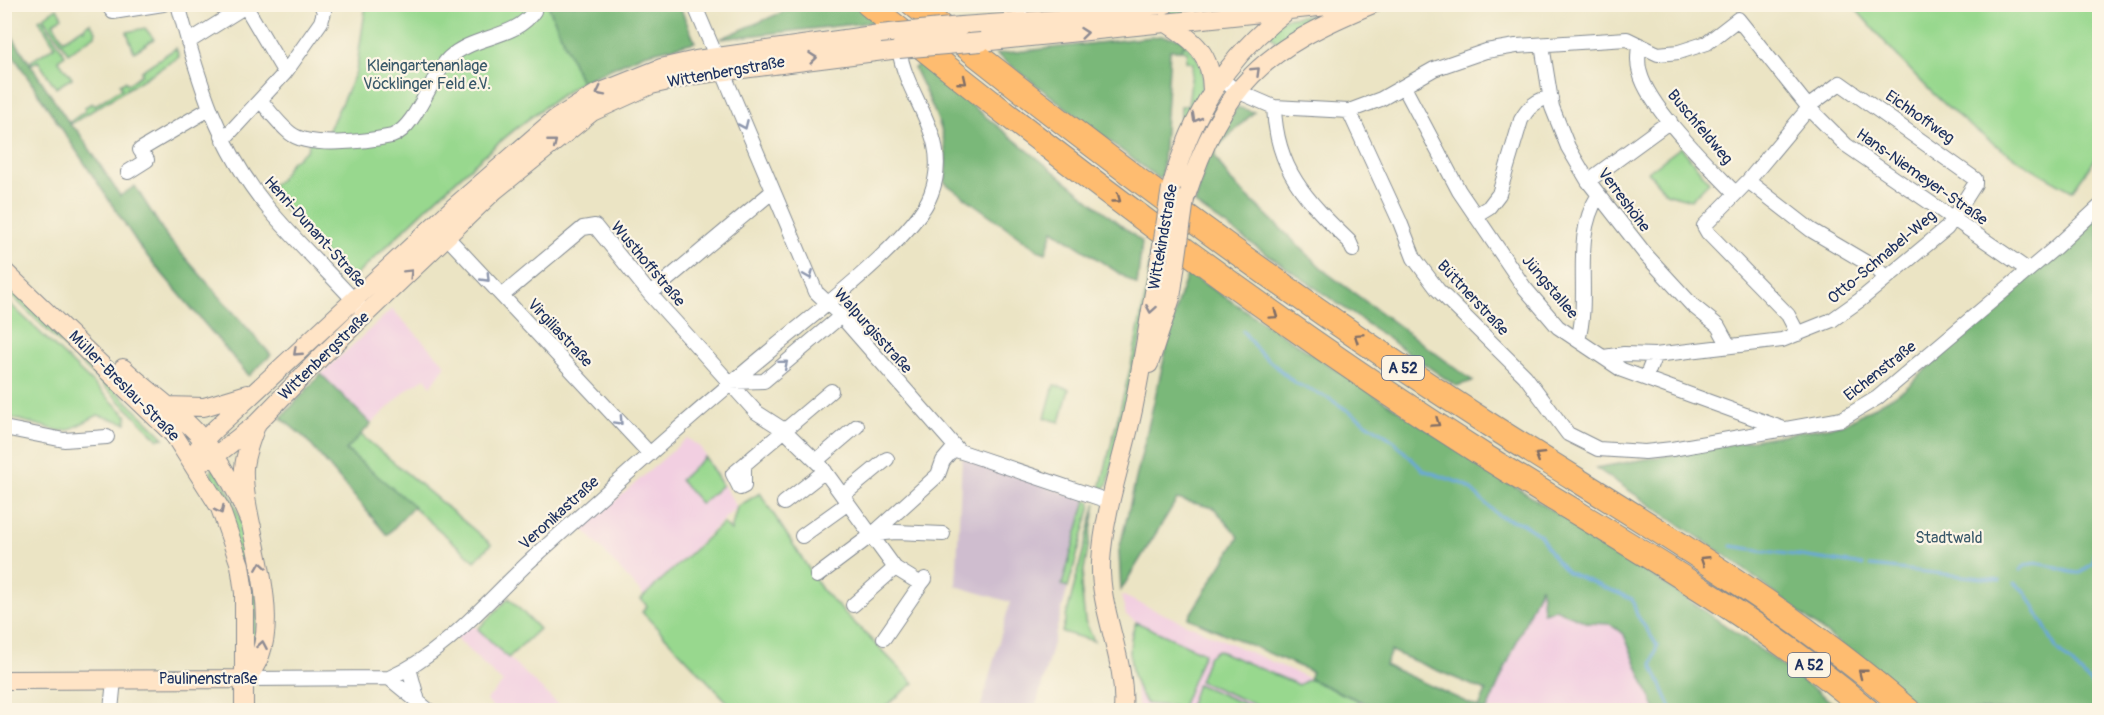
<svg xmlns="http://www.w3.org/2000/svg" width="2104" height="715" viewBox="0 0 2104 715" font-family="Pangolin,sans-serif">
  <rect width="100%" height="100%" fill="#fcf5e5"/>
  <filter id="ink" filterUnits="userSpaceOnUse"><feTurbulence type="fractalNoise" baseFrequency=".0167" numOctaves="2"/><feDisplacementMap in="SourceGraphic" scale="12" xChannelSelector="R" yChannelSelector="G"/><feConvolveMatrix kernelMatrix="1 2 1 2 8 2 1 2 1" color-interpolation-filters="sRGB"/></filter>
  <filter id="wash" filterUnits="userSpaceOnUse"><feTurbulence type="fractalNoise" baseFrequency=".008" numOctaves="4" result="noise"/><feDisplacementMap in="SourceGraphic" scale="24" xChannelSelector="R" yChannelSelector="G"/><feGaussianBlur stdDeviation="1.35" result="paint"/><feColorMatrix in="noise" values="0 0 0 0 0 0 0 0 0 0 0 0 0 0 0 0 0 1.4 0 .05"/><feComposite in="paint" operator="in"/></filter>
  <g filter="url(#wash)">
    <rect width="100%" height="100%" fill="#ebe4c4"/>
    <path fill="#f2cfe1" d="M392 309 446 365 431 386 425 378 409 388 371 424 321 374Z
      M687 438 700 447 737 507 644 596 583 529Z
      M1541 585 1555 609 1589 623 1610 624 1624 635 1656 710H1487Z
      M1121 595 1356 699 1381 710H1139L1130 655 1131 633 1136 622 1126 615Z
      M464 626 476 627 564 710H495L486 700 503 683 453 635Z"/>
    <path fill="#cfbdcf" d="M962 458 1086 500 1062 584 1068 587 1035 710H980L1010 602 956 586Z"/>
    <path fill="#98d88e" stroke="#5a8476" stroke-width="1.5" d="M366 5H548L581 82C495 136 424 212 350 281L266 189 280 180 290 163 307 150 310 139 325 138 356 72Z
      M1193 5H1249V8L1143 18V14Z
      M1852 5H2099V154L2072 191C2024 165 1979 137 1939 99 1908 70 1880 36 1852 5Z
      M57 8 62 17 53 23 63 40 82 28 84 30 85 26 90 23 96 31 95 35 68 53 44 17Z
      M1329 13 1279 45 1268 32 1285 18Z
      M42 18 65 55 58 60 72 78 56 88 38 61 32 64 31 61 55 46 39 20Z
      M145 28 154 39 134 52 127 32Z
      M1185 44C1213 68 1203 94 1188 122L1183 123 1181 121V106H1188L1193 63 1186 61 1187 51 1181 50Z
      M176 48 179 57 71 124 70 122 85 111V107L92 103 94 106 122 88 120 84 125 81 128 84 142 74 141 71Z
      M1681 147 1709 182 1691 200 1666 193 1648 172Z
      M1151 247 1156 251 1145 320 1108 483 1104 489H1100L1131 366 1147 287Z
      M4 280 164 438 158 439 152 433 5 289Z
      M5 299 127 416 126 423 98 415 69 430 60 431 5 416Z
      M1054 385 1069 389 1060 422 1045 418Z
      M360 434 491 544 475 561 346 449Z
      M705 457 722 485 701 504 680 480Z
      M213 467C251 519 261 585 255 648H251L211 472Z
      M760 493 823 591 914 683 881 710H735L642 612 647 606 641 599 644 596 723 523 731 531 737 507Z
      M1086 500 1091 502 1090 509 1068 587 1062 585Z
      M1096 503 1081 586 1085 621 1094 641 1062 632Z
      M509 598 539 629 508 658 478 629Z
      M1136 622 1204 653 1182 707 1147 704C1130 682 1125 647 1136 622Z
      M1217 650 1299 685 1309 679 1359 701 1354 709 1268 710 1199 681 1208 657Z
      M1197 684 1259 710H1188Z"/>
    <path fill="#7ab879" stroke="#4a746c" stroke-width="1.5" fill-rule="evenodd" d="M548 5H679L695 42 644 54 581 82Z
      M799 5H862L882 21 720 39Z
      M4 24 71 126 78 131 120 196 135 186 167 237 271 355 249 376 142 250 5 43Z
      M1161 36 1181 38 1185 44 1181 50H1170L1162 176 1159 179 996 54Z
      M920 64 1142 242 1137 285 1053 230 1046 253 1038 250 945 183C951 135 934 111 914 68Z
      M1237 107 1254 112 1216 148 1215 157 1231 181 1327 273 1473 381 1456 386 1195 204 1207 157Z
      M2099 213V710H1924L1732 560 1596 468 1844 424 1904 390Z
      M1188 273 1674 590 1768 655 1842 710H1656L1624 635 1610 624 1589 623 1555 609 1543 612 1541 586 1487 710H1381L1309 679 1312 672 1188 618 1239 537 1214 508 1177 499 1121 590 1119 551 1177 304ZM1391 651 1486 691 1479 708 1385 665Z
      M321 374 371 424 346 450 414 506 387 535 305 438 281 418Z"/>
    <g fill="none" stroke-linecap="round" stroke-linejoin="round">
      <path stroke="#69a7db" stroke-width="3" d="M1243 331 1258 351 1295 383 1330 399 1391 439 1423 470 1466 485 1499 516 1521 523 1540 535 1554 558 1567 572 1632 599 1637 615 1657 645 1652 665 1672 710
        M1731 546 1863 565
        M1870 566 2000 580
        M2020 570C2036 553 2061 574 2080 573L2093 563 2094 553 2100 548
        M2014 583 2026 592 2056 648 2098 690"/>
    </g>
  </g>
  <g filter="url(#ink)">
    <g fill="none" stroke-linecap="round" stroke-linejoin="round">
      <defs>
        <path id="street" d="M107 4 113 12 163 4
          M178 4C198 80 217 146 268 208 296 242 329 272 359 306
          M694 4 816 292 841 316 959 451 1111 502
          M1018 4 1024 28
          M246 7 285 73
          M188 42 249 4
          M1542 45 1552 107 1568 147 1588 181 1646 255 1692 305 1718 326 1729 346
          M1639 45C1638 55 1637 64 1640 73 1649 108 1709 166 1735 193
          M1221 79 1237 91 1274 107 1349 111 1381 99 1434 69 1486 51 1516 46 1627 39 1658 54 1679 52 1707 43 1738 19 1809 108 1846 145 2028 270
          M1404 87 1459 191 1524 287 1558 327 1622 370 1784 429
          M261 101C270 112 279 124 290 133 309 149 368 141 392 136 417 127 430 77 449 58 473 35 516 39 534 11
          M1274 107C1276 169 1306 200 1349 241L1353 250
          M1349 111 1400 222 1414 258 1438 290 1525 376 1568 434 1598 449 1645 452 1672 449 1842 419 1877 398 2056 247 2100 206
          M223 140 285 73 321 22 324 12 321 4
          M128 172 147 160 140 150 209 109
          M1588 181 1670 121
          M1748 181 1811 230 1877 269 1886 278
          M1476 215 1489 207 1499 194 1521 120C1528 108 1536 99 1551 98
          M446 236 650 454
          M650 294 773 191
          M503 295 583 228 595 226 650 294 756 412 784 430 821 466 895 568 921 584 925 579
          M1578 340C1591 293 1571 239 1598 196
          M1604 357 1624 354 1655 355 1782 340 1832 320 1860 300 1947 228 1975 184V179L1840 83 1813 103 1748 181 1704 226 1708 233 1788 315 1798 334
          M1649 370 1655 355
          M731 382 764 381 841 316
          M4 428 64 440 107 437
          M816 461 857 426
          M744 466V486L740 488 733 474 831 391
          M843 495 887 459
          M784 503 825 471
          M873 534 896 532 943 534
          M802 536 848 503
          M817 576 873 534 938 475 943 461 954 448
          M853 605 895 568
          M884 638 921 584
          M409 668 418 701
          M389 678 428 710
          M245 679 389 678C444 654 487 601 531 560 619 481 706 402 798 328 832 300 917 233 931 194 953 136 907 102 899 49
          M111 710 114 680"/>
        <path id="secondary" d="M1165 22C1194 40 1212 54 1212 91
          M961 26 1059 19 1166 4
          M981 42 1348 4
          M1171 188C1191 115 1227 56 1288 10
          M1185 199C1223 84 1263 49 1373 4
          M4 271 174 435 220 508 240 565 244 593V710
          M1149 364 1171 298 1176 263
          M123 368C146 390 174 408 196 432 221 460 238 492 252 527
          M166 406 204 407 247 394
          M191 459 204 461 215 456 257 423 323 355 494 191 592 112 651 85 695 75 899 49
          M191 459 203 441 215 429 454 207 554 120 596 94 661 68 696 60 880 34
          M245 679C294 632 241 525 244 468 245 453 252 437 257 423
          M4 680 245 679
          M1123 710C1127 660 1099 612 1101 562 1104 508 1124 457 1134 405 1144 354 1152 303 1161 252"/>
        <path id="highway" d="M868 4C1066 164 1268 318 1483 455 1613 537 1750 610 1867 710
          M913 4C1100 155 1291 298 1493 427 1634 517 1781 600 1908 710"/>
      </defs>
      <use href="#street" stroke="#838a91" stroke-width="16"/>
      <use href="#secondary" stroke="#838a91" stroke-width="20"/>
      <use href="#highway" stroke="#838a91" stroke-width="26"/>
      <use href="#street" stroke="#fff" stroke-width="14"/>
      <use href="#secondary" stroke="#ffe4c6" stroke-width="18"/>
      <use href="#highway" stroke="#febc70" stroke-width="24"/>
      <defs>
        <path id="secondary-bridge" d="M880 34 961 26
          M899 49 981 42
          M1161 252 1171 188
          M1176 263 1185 199"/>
      </defs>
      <use href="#secondary-bridge" stroke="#838a91" stroke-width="20" stroke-linecap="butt"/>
      <use href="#secondary-bridge" stroke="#ffe4c6" stroke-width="18"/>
    </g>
    <defs><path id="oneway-chevron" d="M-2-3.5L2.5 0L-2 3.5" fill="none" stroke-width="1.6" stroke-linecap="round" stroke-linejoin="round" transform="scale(1.5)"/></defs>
    <g stroke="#8d8a92">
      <use href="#oneway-chevron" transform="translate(1084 33) rotate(-6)"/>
      <use href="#oneway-chevron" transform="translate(813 58) rotate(-6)"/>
      <use href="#oneway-chevron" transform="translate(1256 71) rotate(-44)"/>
      <use href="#oneway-chevron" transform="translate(600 92) rotate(153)"/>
      <use href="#oneway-chevron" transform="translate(1196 118) rotate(119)"/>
      <use href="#oneway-chevron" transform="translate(553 143) rotate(-39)"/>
      <use href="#oneway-chevron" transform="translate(409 273) rotate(-45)"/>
      <use href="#oneway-chevron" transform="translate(1151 309) rotate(100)"/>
      <use href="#oneway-chevron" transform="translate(297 352) rotate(137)"/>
      <use href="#oneway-chevron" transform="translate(220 510) rotate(64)"/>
      <use href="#oneway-chevron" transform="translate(261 566) rotate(-99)"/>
      <use href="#oneway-chevron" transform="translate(262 645) rotate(-80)"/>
    </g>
    <g stroke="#816e66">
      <use href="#oneway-chevron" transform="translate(963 81) rotate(39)"/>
      <use href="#oneway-chevron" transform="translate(1117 199) rotate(36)"/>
      <use href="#oneway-chevron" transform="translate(1274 315) rotate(35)"/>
      <use href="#oneway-chevron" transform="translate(1358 337) rotate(-146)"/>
      <use href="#oneway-chevron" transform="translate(1436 423) rotate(34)"/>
      <use href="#oneway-chevron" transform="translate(1539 456) rotate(-148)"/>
      <use href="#oneway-chevron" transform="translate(1704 560) rotate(-147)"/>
      <use href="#oneway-chevron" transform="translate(1862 673) rotate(-142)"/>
    </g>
    <g stroke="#8d97ae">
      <use href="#oneway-chevron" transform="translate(744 125) rotate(66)"/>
      <use href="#oneway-chevron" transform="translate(809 275) rotate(67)"/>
      <use href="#oneway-chevron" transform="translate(486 278) rotate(46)"/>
      <use href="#oneway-chevron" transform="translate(784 364) rotate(-40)"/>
      <use href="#oneway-chevron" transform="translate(619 421) rotate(47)"/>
    </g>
  </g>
  <g text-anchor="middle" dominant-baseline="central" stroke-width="4.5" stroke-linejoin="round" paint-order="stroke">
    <g fill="#fcf5e5" stroke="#5e6a86" stroke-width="1.5">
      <rect x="1382" y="356" width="42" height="24" rx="4.5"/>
      <rect x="1788" y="653" width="42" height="24" rx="4.5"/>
    </g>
    <g font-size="15" font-weight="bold" fill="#1b2f5e">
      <text x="1403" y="368">A 52</text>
      <text x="1809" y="665">A 52</text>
    </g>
    <g font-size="16" fill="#3a596a" stroke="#fcf5e5">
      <text x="427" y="66">Kleingartenanlage<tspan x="427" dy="18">Vöcklinger Feld e.V.</tspan></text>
      <text x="1949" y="538">Stadtwald</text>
    </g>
    <g font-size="16" fill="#1b2f5e" stroke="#fcf5e5">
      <text transform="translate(726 72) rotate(-10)">Wittenbergstraße</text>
      <text transform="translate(1920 117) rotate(35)">Eichhoffweg</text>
      <text transform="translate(1700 127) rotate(50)">Buschfeldweg</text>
      <text transform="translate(1922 177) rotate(35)">Hans-Niemeyer-Straße</text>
      <text transform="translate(1624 200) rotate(53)">Verreshöhe</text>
      <text transform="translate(315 232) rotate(48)">Henri-Dunant-Straße</text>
      <text transform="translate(1163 237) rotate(-80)">Wittekindstraße</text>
      <text transform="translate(1882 257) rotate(-40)">Otto-Schnabel-Weg</text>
      <text transform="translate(648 264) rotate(50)">Wusthoffstraße</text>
      <text transform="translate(1550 287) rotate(50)">Jüngstallee</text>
      <text transform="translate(1473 298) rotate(47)">Büttnerstraße</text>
      <text transform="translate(873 331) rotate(48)">Walpurgisstraße</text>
      <text transform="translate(560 333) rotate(47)">Virgiliastraße</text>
      <text transform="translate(324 356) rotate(-44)">Wittenbergstraße</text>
      <text transform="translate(1880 371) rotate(-38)">Eichenstraße</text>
      <text transform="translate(124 386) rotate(45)">Müller-Breslau-Straße</text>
      <text transform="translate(559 513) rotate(-42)">Veronikastraße</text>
      <text x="208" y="679">Paulinenstraße</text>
    </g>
  </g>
  <rect width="2104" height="715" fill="none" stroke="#fcf5e5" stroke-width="24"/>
</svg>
